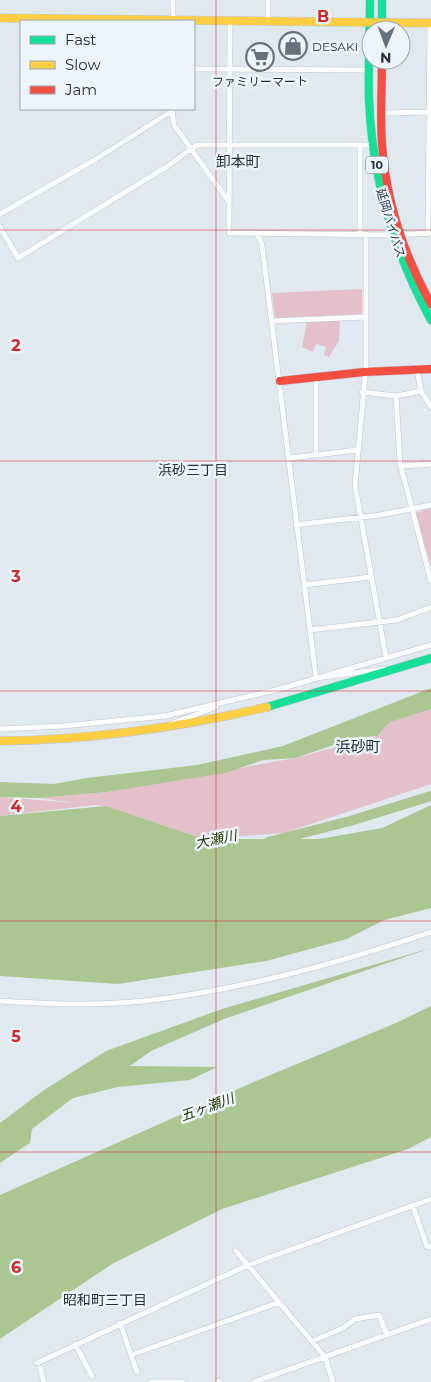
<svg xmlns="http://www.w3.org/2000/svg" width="431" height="1382" viewBox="0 0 431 1382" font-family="Montserrat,'Noto Sans JP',sans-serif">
  <rect width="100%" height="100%" fill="#e0e8f0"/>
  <path fill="#e4c0cb" d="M362 289V314L275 318 272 293Z
    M307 321H340L339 341 329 357 324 355 326 347 316 344 313 352 302 347Z
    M431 508V566L415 513Z
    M431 706V784L284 833 204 839 106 806 95 805 0 816V797L76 803 39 798 107 792 295 758 377 736 390 722Z"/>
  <path fill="#acc692" d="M431 688V709L390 722 377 736 354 738 295 758 263 760 225 773 107 792 39 798 0 797V782L53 784 87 778 197 765 283 746Z
    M431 805V908L384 920 347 939 266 961 118 984 0 976V816L106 806 204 839H319L382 828Z
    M431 948 224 1019 151 1051 130 1066 217 1067 190 1080 118 1087 73 1098 32 1129 30 1143 0 1163V1123L44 1090 106 1051 222 1009Z
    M431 1006V1137L408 1149 222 1209 112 1264 0 1339V1195L263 1078 396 1023Z"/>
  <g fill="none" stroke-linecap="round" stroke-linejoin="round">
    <path stroke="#acc692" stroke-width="10" d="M268 842 350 821 431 796"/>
    <defs>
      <path id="street" d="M230 19 229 233 393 235 431 233
        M268 20V0
        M173 21V0
        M194 69 369 70
        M172 111 174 125 229 202
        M383 113 429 112
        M0 214 96 159 172 111V109
        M0 227 18 258 166 167 197 145H374
        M257 234 262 245 316 678 384 669 389 670
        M360 234V145
        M366 234V367L355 485 386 658
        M428 234 430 23
        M272 321 365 317
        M417 370 421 391 431 407
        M362 392 396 396 421 391
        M396 396 400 463 431 581
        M316 455V376
        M290 458 358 450
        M401 466 431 464
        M296 525 380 515 431 505
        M304 585 370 577
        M310 630 397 620 431 607
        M165 726 216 707
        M0 729 63 726 165 716 276 690 431 645
        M0 1001C48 1004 96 1006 144 1001 242 990 338 963 431 932
        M413 1206 427 1247 431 1246
        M236 1251 325 1357 333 1382
        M120 1323 137 1372
        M313 1341 343 1328 355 1319 379 1315 387 1335
        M75 1344 92 1376
        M131 1355 280 1302
        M37 1363 248 1265 431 1199
        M40 1368 44 1382
        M218 1381 220 1382
        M151 1382H183
        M254 1382 431 1319"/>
      <path id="fast" d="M370 0C370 33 368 66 369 99 372 177 394 252 431 320
        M382 0V30
        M267 707 431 658"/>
      <path id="slow" d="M0 18 431 23
        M0 741C93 740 177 728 267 707"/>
      <path id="jam" d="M382 60C382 88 380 116 382 144 386 200 404 255 431 304
        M280 381 364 372 431 369"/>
    </defs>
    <use href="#street" stroke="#bcc7d1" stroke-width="6"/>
    <use href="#fast" stroke="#bcc7d1" stroke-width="9"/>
    <use href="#slow" stroke="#bcc7d1" stroke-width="9"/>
    <use href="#jam" stroke="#bcc7d1" stroke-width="9"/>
    <use href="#street" stroke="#fafcfd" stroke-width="5"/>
    <use href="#fast" stroke="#16e098" stroke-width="8"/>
    <use href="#slow" stroke="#ffcf43" stroke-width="8"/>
    <use href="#jam" stroke="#f24e42" stroke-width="8"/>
  </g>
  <path fill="none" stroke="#d62828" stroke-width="1" stroke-opacity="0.55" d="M216 0V1382M0 230H431M0 461H431M0 691H431M0 921H431M0 1152H431"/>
  <defs>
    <symbol id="shop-ring" viewBox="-11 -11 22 22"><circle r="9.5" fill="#edf4fc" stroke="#65727e" stroke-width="1.5"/><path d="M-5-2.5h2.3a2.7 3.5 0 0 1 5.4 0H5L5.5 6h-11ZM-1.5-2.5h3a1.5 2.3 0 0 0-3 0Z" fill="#65727e"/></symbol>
    <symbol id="supermarket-ring" viewBox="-11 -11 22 22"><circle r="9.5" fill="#edf4fc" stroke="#65727e" stroke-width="1.5"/><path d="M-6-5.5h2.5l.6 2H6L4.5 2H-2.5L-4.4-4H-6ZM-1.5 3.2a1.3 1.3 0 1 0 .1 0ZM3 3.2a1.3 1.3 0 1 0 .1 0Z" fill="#65727e"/></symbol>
  </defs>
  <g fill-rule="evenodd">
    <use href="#shop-ring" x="277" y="30" width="32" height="32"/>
    <use href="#supermarket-ring" x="244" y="41" width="32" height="32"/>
  </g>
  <g text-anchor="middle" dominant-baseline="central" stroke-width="5" stroke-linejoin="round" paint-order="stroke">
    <rect fill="#edf4fc" stroke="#606c78" stroke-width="1" x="366" y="156.5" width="22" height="17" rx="4"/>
    <g font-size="11" font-weight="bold" fill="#233240">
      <text x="377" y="165">10</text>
    </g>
    <g font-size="12" fill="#233240" stroke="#edf4fc" text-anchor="start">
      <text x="312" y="46">DESAKI</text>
      <text x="260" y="81" text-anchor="middle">ファミリーマート</text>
    </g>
    <g font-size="12" fill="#233240" stroke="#edf4fc">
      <text transform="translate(391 223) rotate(73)">延岡バイパス</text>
    </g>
    <g font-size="14" fill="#233240" stroke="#edf4fc">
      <text x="193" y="470">浜砂三丁目</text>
      <text x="105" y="1300">昭和町三丁目</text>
    </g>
    <g font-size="14" font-style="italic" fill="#2c4005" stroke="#edf4fc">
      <text transform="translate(216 839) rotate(-11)">大瀬川</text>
      <text transform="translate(207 1107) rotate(-20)">五ヶ瀬川</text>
    </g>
    <g font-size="15" fill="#233240" stroke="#edf4fc">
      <text x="238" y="161">卸本町</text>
      <text x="358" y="746">浜砂町</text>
    </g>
  </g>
  <g font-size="16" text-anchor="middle" font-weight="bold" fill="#d62828" stroke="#edf4fc" stroke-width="5" stroke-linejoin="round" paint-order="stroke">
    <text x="323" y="22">B</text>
    <text x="16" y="351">2</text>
    <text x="16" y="582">3</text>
    <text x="16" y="812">4</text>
    <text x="16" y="1042">5</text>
    <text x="16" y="1273">6</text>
  </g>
  <rect x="20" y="20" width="175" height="90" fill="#edf4fc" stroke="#9ca6b1"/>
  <rect x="30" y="36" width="25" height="8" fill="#16e098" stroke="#9ca6b1"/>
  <text x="65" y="45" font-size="15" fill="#233240">Fast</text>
  <rect x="30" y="61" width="25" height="8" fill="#ffcf43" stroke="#9ca6b1"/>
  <text x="65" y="70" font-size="15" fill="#233240">Slow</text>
  <rect x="30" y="86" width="25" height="8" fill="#f24e42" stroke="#9ca6b1"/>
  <text x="65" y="95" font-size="15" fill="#233240">Jam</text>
  <g transform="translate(386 45) rotate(181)"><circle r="24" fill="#edf4fc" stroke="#9ca6b1"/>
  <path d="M0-4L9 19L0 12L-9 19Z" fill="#65727e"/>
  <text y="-8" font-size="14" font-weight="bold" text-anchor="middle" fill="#233240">N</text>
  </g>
</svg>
